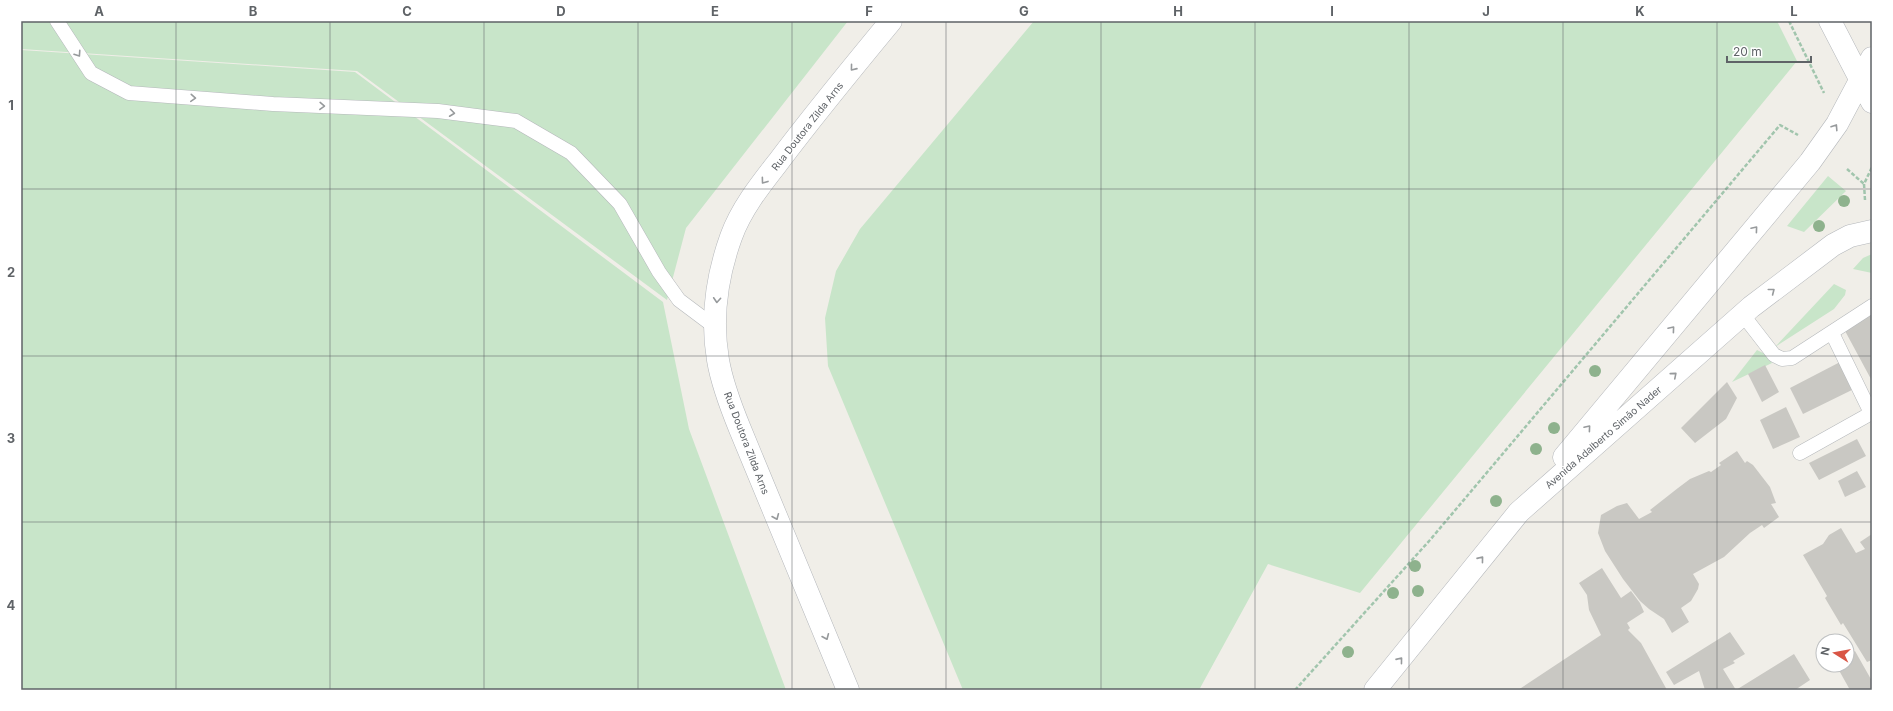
<svg xmlns="http://www.w3.org/2000/svg" width="1893" height="711" viewBox="0 0 1893 711" font-family="Inter,sans-serif">
  <rect width="100%" height="100%" fill="#f0eee8"/>
  <path fill="#c8e5c9" d="M21 21H848L686 228 667 300 357 71 21 49Z
    M1034 21H1777L1797 61 1360 593 1268 564 1199 690H963L828 366 825 318 836 271 860 229Z
    M21 50 355 72 663 302 689 429 786 690H21Z
    M1828 176 1846 191 1804 232 1787 226Z
    M1872 254V273L1853 269 1863 258Z
    M1834 284 1846 290 1845 295 1834 309 1775 347Z
    M1757 350 1767 355 1772 363 1732 382Z"/>
  <path fill="#c9c8c3" d="M1872 313V381L1844 329Z
    M1842 361 1856 388 1803 414 1790 388Z
    M1765 365 1779 392 1762 402 1748 374Z
    M1727 382 1737 398 1726 419 1695 443 1681 428Z
    M1786 407 1800 437 1773 449 1760 420Z
    M1857 439 1866 456 1819 480 1809 463Z
    M1737 451 1745 463 1747 461 1753 465 1770 487 1776 503 1771 504 1779 517 1764 528 1762 525 1750 533 1724 557 1693 574 1699 584 1698 589 1691 601 1681 608 1689 622 1672 633 1664 619 1649 609 1640 601 1623 579 1605 551 1598 533 1601 515 1617 506 1627 503 1639 519 1652 512 1650 510 1678 488 1690 479 1709 471 1711 472 1721 465 1719 463Z
    M1857 471 1866 487 1845 497 1838 481Z
    M1841 528 1856 553 1865 549 1860 542 1872 534V660L1867 662 1843 623 1841 625 1825 598 1827 596 1803 555 1823 544 1829 535Z
    M1602 568 1621 598 1631 591 1640 603 1644 612 1627 623 1630 628 1628 630 1641 643 1667 690H1518L1601 635 1589 610 1587 595 1579 583Z
    M1730 632 1745 654 1733 661 1735 663 1723 669 1736 690 1794 654 1810 680 1795 690H1705L1699 671 1674 685 1666 672Z
    M1855 651 1872 681V690H1850L1836 665H1847V656Z"/>
  <g fill="none" stroke-linecap="round" stroke-linejoin="round">
    <defs>
      <path id="lane" d="M57 21 91 73 129 93 273 104 438 111 516 121 571 153 620 204 659 272 679 300 715 327
        M1743 315 1774 355 1782 359 1792 358 1872 306
        M1800 453 1868 415 1869 409 1832 333"/>
      <path id="secondary" d="M1830 21 1872 102
        M1564 457 1810 162 1837 124 1872 58
        M848 690 740 429C731 407 722 384 718 360 711 319 717 276 731 237 741 209 761 184 779 161 815 113 853 67 891 21
        M1375 690 1519 512 1751 307 1833 245 1850 236 1872 231"/>
    </defs>
    <use href="#lane" stroke="#b5b8bb" stroke-width="15"/>
    <use href="#secondary" stroke="#b4b7bb" stroke-width="23"/>
    <path stroke="#a1c5ad" stroke-width="2.5" stroke-dasharray="4 2" stroke-linecap="butt" d="M1789 21 1824 93
      M1847 169 1864 184
      M1865 200 1864 184 1872 167
      M1295 690 1430 540 1780 125 1798 135"/>
    <use href="#lane" stroke="#fff" stroke-width="14"/>
    <use href="#secondary" stroke="#fff" stroke-width="22"/>
  </g>
  <g fill="#8eb28d">
    <circle cx="1844" cy="201" r="6"/>
    <circle cx="1819" cy="226" r="6"/>
    <circle cx="1595" cy="371" r="6"/>
    <circle cx="1554" cy="428" r="6"/>
    <circle cx="1536" cy="449" r="6"/>
    <circle cx="1496" cy="501" r="6"/>
    <circle cx="1415" cy="566" r="6"/>
    <circle cx="1418" cy="591" r="6"/>
    <circle cx="1393" cy="593" r="6"/>
    <circle cx="1348" cy="652" r="6"/>
  </g>
  <defs><path id="oneway-chevron" d="M-2-3.5L2.5 0L-2 3.5" fill="none" stroke-width="1.6" stroke-linecap="round" stroke-linejoin="round"/></defs>
  <g stroke="#979a9c">
    <use href="#oneway-chevron" transform="translate(78 54) rotate(56)"/>
    <use href="#oneway-chevron" transform="translate(853 68) rotate(129)"/>
    <use href="#oneway-chevron" transform="translate(193 98) rotate(4)"/>
    <use href="#oneway-chevron" transform="translate(322 106) rotate(2)"/>
    <use href="#oneway-chevron" transform="translate(452 113) rotate(7)"/>
    <use href="#oneway-chevron" transform="translate(1835 127) rotate(-57)"/>
    <use href="#oneway-chevron" transform="translate(764 181) rotate(126)"/>
    <use href="#oneway-chevron" transform="translate(1755 229) rotate(-50)"/>
    <use href="#oneway-chevron" transform="translate(1772 291) rotate(-38)"/>
    <use href="#oneway-chevron" transform="translate(717 300) rotate(94)"/>
    <use href="#oneway-chevron" transform="translate(1672 329) rotate(-50)"/>
    <use href="#oneway-chevron" transform="translate(1674 375) rotate(-41)"/>
    <use href="#oneway-chevron" transform="translate(1588 428) rotate(-50)"/>
    <use href="#oneway-chevron" transform="translate(776 517) rotate(67)"/>
    <use href="#oneway-chevron" transform="translate(1481 559) rotate(-51)"/>
    <use href="#oneway-chevron" transform="translate(826 637) rotate(67)"/>
    <use href="#oneway-chevron" transform="translate(1400 660) rotate(-51)"/>
  </g>
  <path fill="none" stroke="#5f6367" stroke-width="1" stroke-opacity="0.55" d="M176 21V690M330 21V690M484 21V690M638 21V690M792 21V690M946 21V690M1101 21V690M1255 21V690M1409 21V690M1563 21V690M1717 21V690M21 189H1872M21 356H1872M21 522H1872"/>
  <g text-anchor="middle" dominant-baseline="central" stroke-width="3" stroke-linejoin="round" paint-order="stroke">
    <g font-size="10" fill="#5f6367" stroke="#fff">
      <text transform="translate(807 126) rotate(-52)">Rua Doutora Zilda Arns</text>
      <text transform="translate(1603 437) rotate(-41)">Avenida Adalberto Simão Nader</text>
      <text transform="translate(747 443) rotate(69)">Rua Doutora Zilda Arns</text>
    </g>
  </g>
  <rect width="1893" height="711" fill="none" stroke="#ffffff" stroke-width="44"/>
  <g transform="translate(1835 653) rotate(281)"><circle r="19" fill="#ffffff" stroke="#bfc1c2"/>
  <path d="M0-3L7 15L0 10L-7 15Z" fill="#d95545"/>
  <text y="-6" font-size="11" font-weight="bold" text-anchor="middle" fill="#5f6367">N</text>
  </g>
  <path d="M1727 56v6h84v-6" fill="none" stroke="#5f6367" stroke-width="2"/>
  <text x="1733" y="56" font-size="12" fill="#5f6367" stroke="#ffffff" stroke-width="3" paint-order="stroke">20 m</text>
  <rect x="22" y="22" width="1849" height="667" fill="none" stroke="#5f6367" stroke-width="1.5"/>
  <g font-size="13" text-anchor="middle" font-weight="bold" fill="#5f6367">
    <text x="99" y="16">A</text>
    <text x="253" y="16">B</text>
    <text x="407" y="16">C</text>
    <text x="561" y="16">D</text>
    <text x="715" y="16">E</text>
    <text x="869" y="16">F</text>
    <text x="1024" y="16">G</text>
    <text x="1178" y="16">H</text>
    <text x="1332" y="16">I</text>
    <text x="1486" y="16">J</text>
    <text x="1640" y="16">K</text>
    <text x="1794" y="16">L</text>
    <text x="11" y="110">1</text>
    <text x="11" y="277">2</text>
    <text x="11" y="443">3</text>
    <text x="11" y="610">4</text>
  </g>
</svg>
